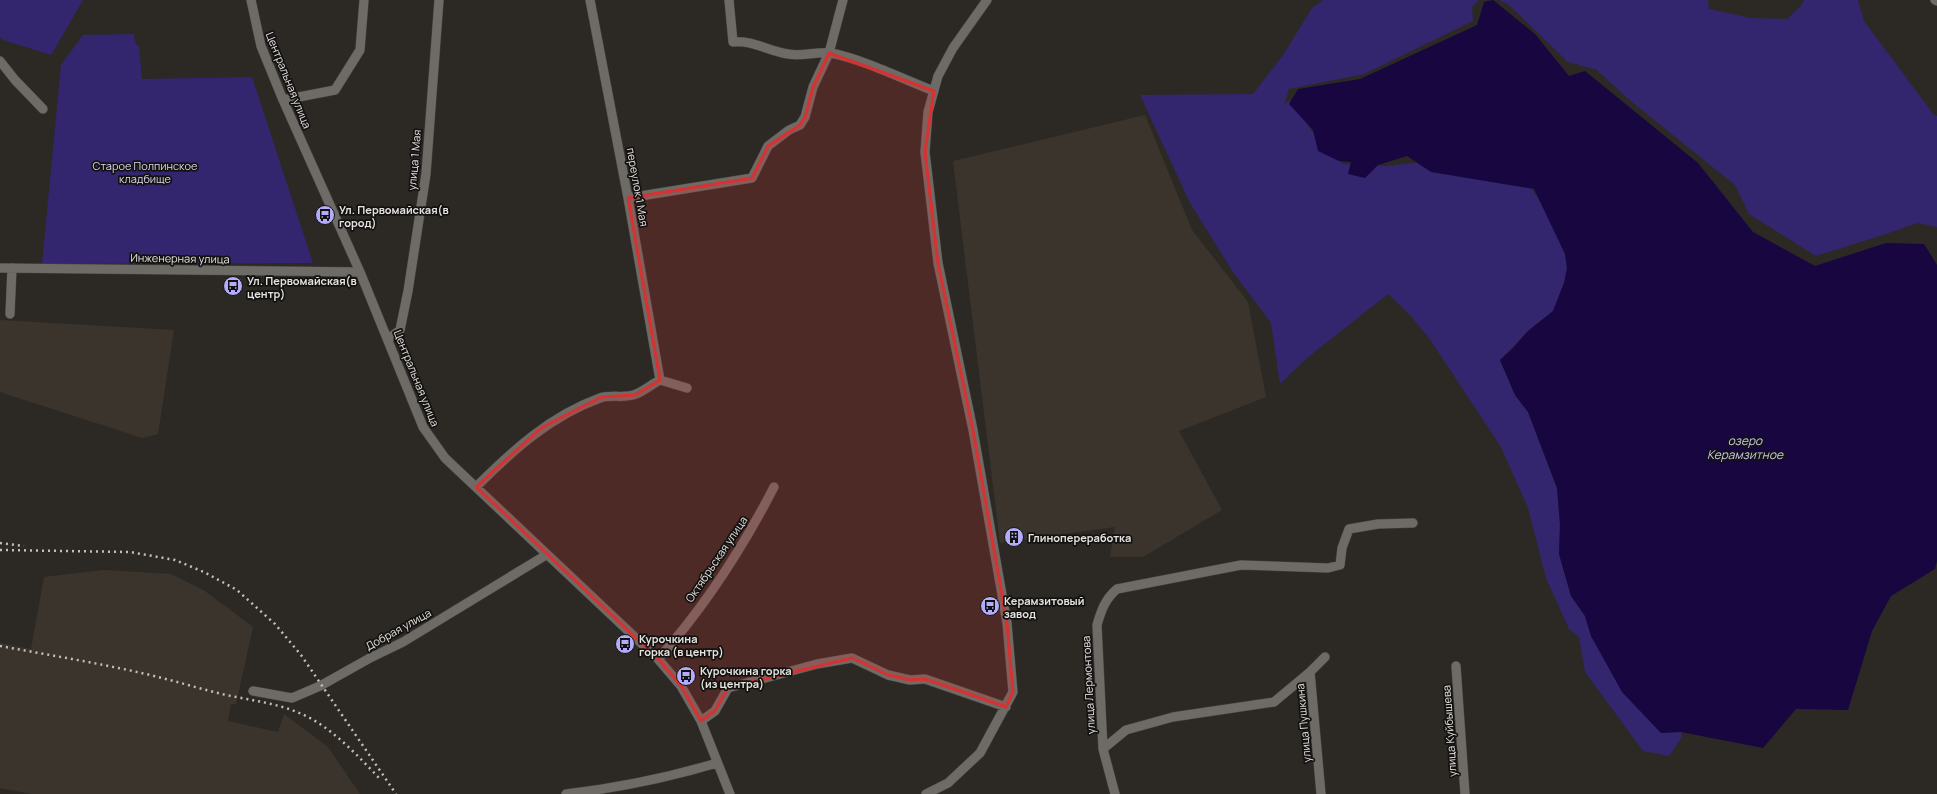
<svg xmlns="http://www.w3.org/2000/svg" width="1937" height="794" viewBox="0 0 1937 794" font-family="Manrope,sans-serif">
  <rect width="100%" height="100%" fill="#2c2925"/>
  <path fill="#3a342c" d="M1145 115 1192 230 1248 302 1266 397 1179 431 1222 510 1143 557H1110L1115 527 1000 543 953 161Z
    M0 320 174 330 158 434 142 438 0 392Z
    M103 570 171 574 205 591 253 627 236 704H231L228 721 278 732 284 714 328 747 360 794H31L0 788V643L31 649 44 577Z"/>
  <path fill="#34256f" d="M0 0H83L51 55 3 40 0 37Z
    M1323 0H1479L1472 7 1473 21 1364 74 1289 89 1284 104 1298 96 1306 123 1323 146 1343 164 1385 166 1444 160 1527 182 1548 213 1565 254 1567 268 1564 283 1553 311 1528 331 1500 360 1515 395 1528 412 1557 488 1560 524 1559 554 1571 596 1585 616 1591 636 1623 692 1661 733 1681 732 1682 737 1669 756 1643 751 1585 672 1579 637 1569 629 1546 578 1528 508 1501 447 1429 338 1409 314 1388 294 1307 358 1280 384 1271 323 1233 272 1190 203 1140 95 1253 94 1283 55 1312 8Z
    M1499 0H1708L1709 9 1751 18 1787 19 1801 6 1804 0H1858L1864 21 1934 115 1937 116V227L1917 223 1889 233 1816 256 1749 214 1735 185 1627 98 1597 70 1568 62 1509 5Z
    M134 34 135 42 139 47 142 79 252 77 313 263 42 264 61 65 83 35Z"/>
  <path fill="#170640" d="M1493 0 1535 34 1569 76 1585 71 1698 163 1753 232 1815 266 1886 243 1924 244 1937 265V561L1935 569 1891 596 1872 631 1848 710 1796 709 1763 748 1681 732 1661 733 1622 692 1591 636 1585 616 1571 596 1559 554 1560 524 1557 488 1528 412 1515 395 1500 360 1514 347 1528 331 1553 311 1564 283 1567 268 1565 254 1534 189 1431 172 1407 156 1378 165 1365 178 1348 174 1351 162 1339 161 1318 151 1313 130 1289 104 1298 89 1360 79 1477 25 1484 2Z"/>
  <g fill="none" stroke-linecap="round" stroke-linejoin="round">
    <defs>
      <path id="minor" d="M251 0 261 46 283 100 360 272 423 427 445 458 658 659 681 686 701 721 730 794
        M590 0 628 198 660 380
        M729 0 733 42C753 40 768 51 788 54 802 57 817 51 831 53 862 59 903 79 934 91
        M1935 0 1937 1
        M0 61 15 80 43 109
        M283 100 335 90 360 50 364 0
        M628 198 752 178 768 146 789 130 800 125 805 117 813 87 829 53 843 0
        M0 268 360 272
        M10 314 12 268
        M388 339 400 330 408 291 426 174 439 0
        M476 487C512 451 550 416 600 398 611 394 625 399 636 394 644 391 652 384 660 380L687 388
        M658 659C704 608 742 549 774 487
        M1456 666 1465 794
        M253 691 292 698 320 686 370 658 403 642 546 555
        M701 721 715 711 728 688 817 664 852 658 888 675 910 680 925 679 1006 707
        M1103 749 1126 730 1173 717 1274 702 1310 672
        M566 794C617 788 667 778 717 763
        M926 794 948 783 980 753 1013 692 1007 623 973 430 938 263 925 152 928 112 938 76 953 48 987 0
        M1115 794 1103 749 1097 625C1101 611 1105 599 1117 589L1241 565 1328 568 1340 565 1342 548 1349 529 1378 524 1413 523
        M1321 794 1310 672 1325 657"/>
    </defs>
    <use href="#minor" stroke="#474440" stroke-width="10"/>
    <use href="#minor" stroke="#6e6a66" stroke-width="9"/>
    <path stroke="#c2c0bd" stroke-width="2.5" stroke-dasharray="2 4" stroke-linecap="butt" d="M0 543 24 546
      M0 550 130 552 175 560 204 572 237 590 275 624 301 655 396 794
      M0 646C49 655 98 663 146 674 172 680 197 688 222 694 252 701 282 703 310 718 337 733 359 757 380 779"/>
  </g>
  <path fill="#d73131" fill-opacity="0.2" stroke="#d73131" stroke-width="3" stroke-linejoin="round" d="M829 53 934 91 925 152 938 263 973 430 1007 623 1013 692 1006 707 925 679 910 680 888 675 852 658 728 688 715 711 701 721 681 686 658 659 476 487 541 428 601 397 635 395 660 380 628 198 752 178 768 146 800 125 805 117 813 87Z"/>
  <defs>
    <symbol id="bus-disc" viewBox="-11 -11 22 22"><circle r="9.5" fill="#b3adf9" stroke="#131210"/><path d="M-5-6H5V4H4V6H2V4H-2V6H-4V4H-5ZM-3.5-4V0h7V-4ZM-3.5 1.2v1.5H-2V1.2ZM2 1.2v1.5H3.5V1.2Z" fill="#111"/></symbol>
    <symbol id="building-disc" viewBox="-11 -11 22 22"><circle r="9.5" fill="#b3adf9" stroke="#131210"/><path d="M-4-6H4V6H1V3H-1V6H-4ZM-2.5-4.3h1.7v1.8h-1.7ZM.8-4.3h1.7v1.8H.8ZM-2.5-1h1.7V.8h-1.7ZM.8-1h1.7V.8H.8Z" fill="#111"/></symbol>
  </defs>
  <g fill-rule="evenodd">
    <use href="#bus-disc" x="314" y="204" width="22" height="22"/>
    <use href="#bus-disc" x="222" y="275" width="22" height="22"/>
    <use href="#building-disc" x="1003" y="526" width="22" height="22"/>
    <use href="#bus-disc" x="979" y="595" width="22" height="22"/>
    <use href="#bus-disc" x="614" y="633" width="22" height="22"/>
    <use href="#bus-disc" x="675" y="665" width="22" height="22"/>
  </g>
  <g text-anchor="middle" dominant-baseline="central" stroke-width="3.5" stroke-linejoin="round" paint-order="stroke">
    <g font-size="11" fill="#e5e3e0" stroke="#131210">
      <text transform="translate(289 80) rotate(68)">Центральная улица</text>
      <text transform="translate(414 160) rotate(-85)">улица 1 Мая</text>
      <text transform="translate(638 187) rotate(80)">переулок 1 Мая</text>
      <text transform="translate(180 258) rotate(1)">Инженерная улица</text>
      <text transform="translate(417 378) rotate(68)">Центральная улица</text>
      <text transform="translate(716 559) rotate(-56)">Октябрьская улица</text>
      <text transform="translate(398 629) rotate(-29)">Добрая улица</text>
      <text transform="translate(1088 685) rotate(-93)">улица Лермонтова</text>
      <text transform="translate(1303 723) rotate(-95)">улица Пушкина</text>
      <text transform="translate(1449 731) rotate(-94)">улица Куйбышева</text>
    </g>
    <g font-size="11" fill="#d9d8ef" stroke="#131210">
      <text x="145" y="165">Старое Полпинское<tspan x="145" dy="13">кладбище</tspan></text>
    </g>
    <g font-size="11" font-weight="bold" fill="#e5e3e0" stroke="#131210" text-anchor="start">
      <text x="339" y="209">Ул. Первомайская(в<tspan x="339" dy="13">город)</tspan></text>
      <text x="247" y="280">Ул. Первомайская(в<tspan x="247" dy="13">центр)</tspan></text>
      <text x="1028" y="537">Глинопереработка</text>
      <text x="1004" y="600">Керамзитовый<tspan x="1004" dy="13">завод</tspan></text>
      <text x="639" y="638">Курочкина<tspan x="639" dy="13">горка (в центр)</tspan></text>
      <text x="700" y="670">Курочкина горка<tspan x="700" dy="13">(из центра)</tspan></text>
    </g>
    <g font-size="12" font-style="italic" fill="#c5c3ef" stroke="#131210">
      <text x="1745" y="440">озеро<tspan x="1745" dy="14">Керамзитное</tspan></text>
    </g>
  </g>
</svg>
